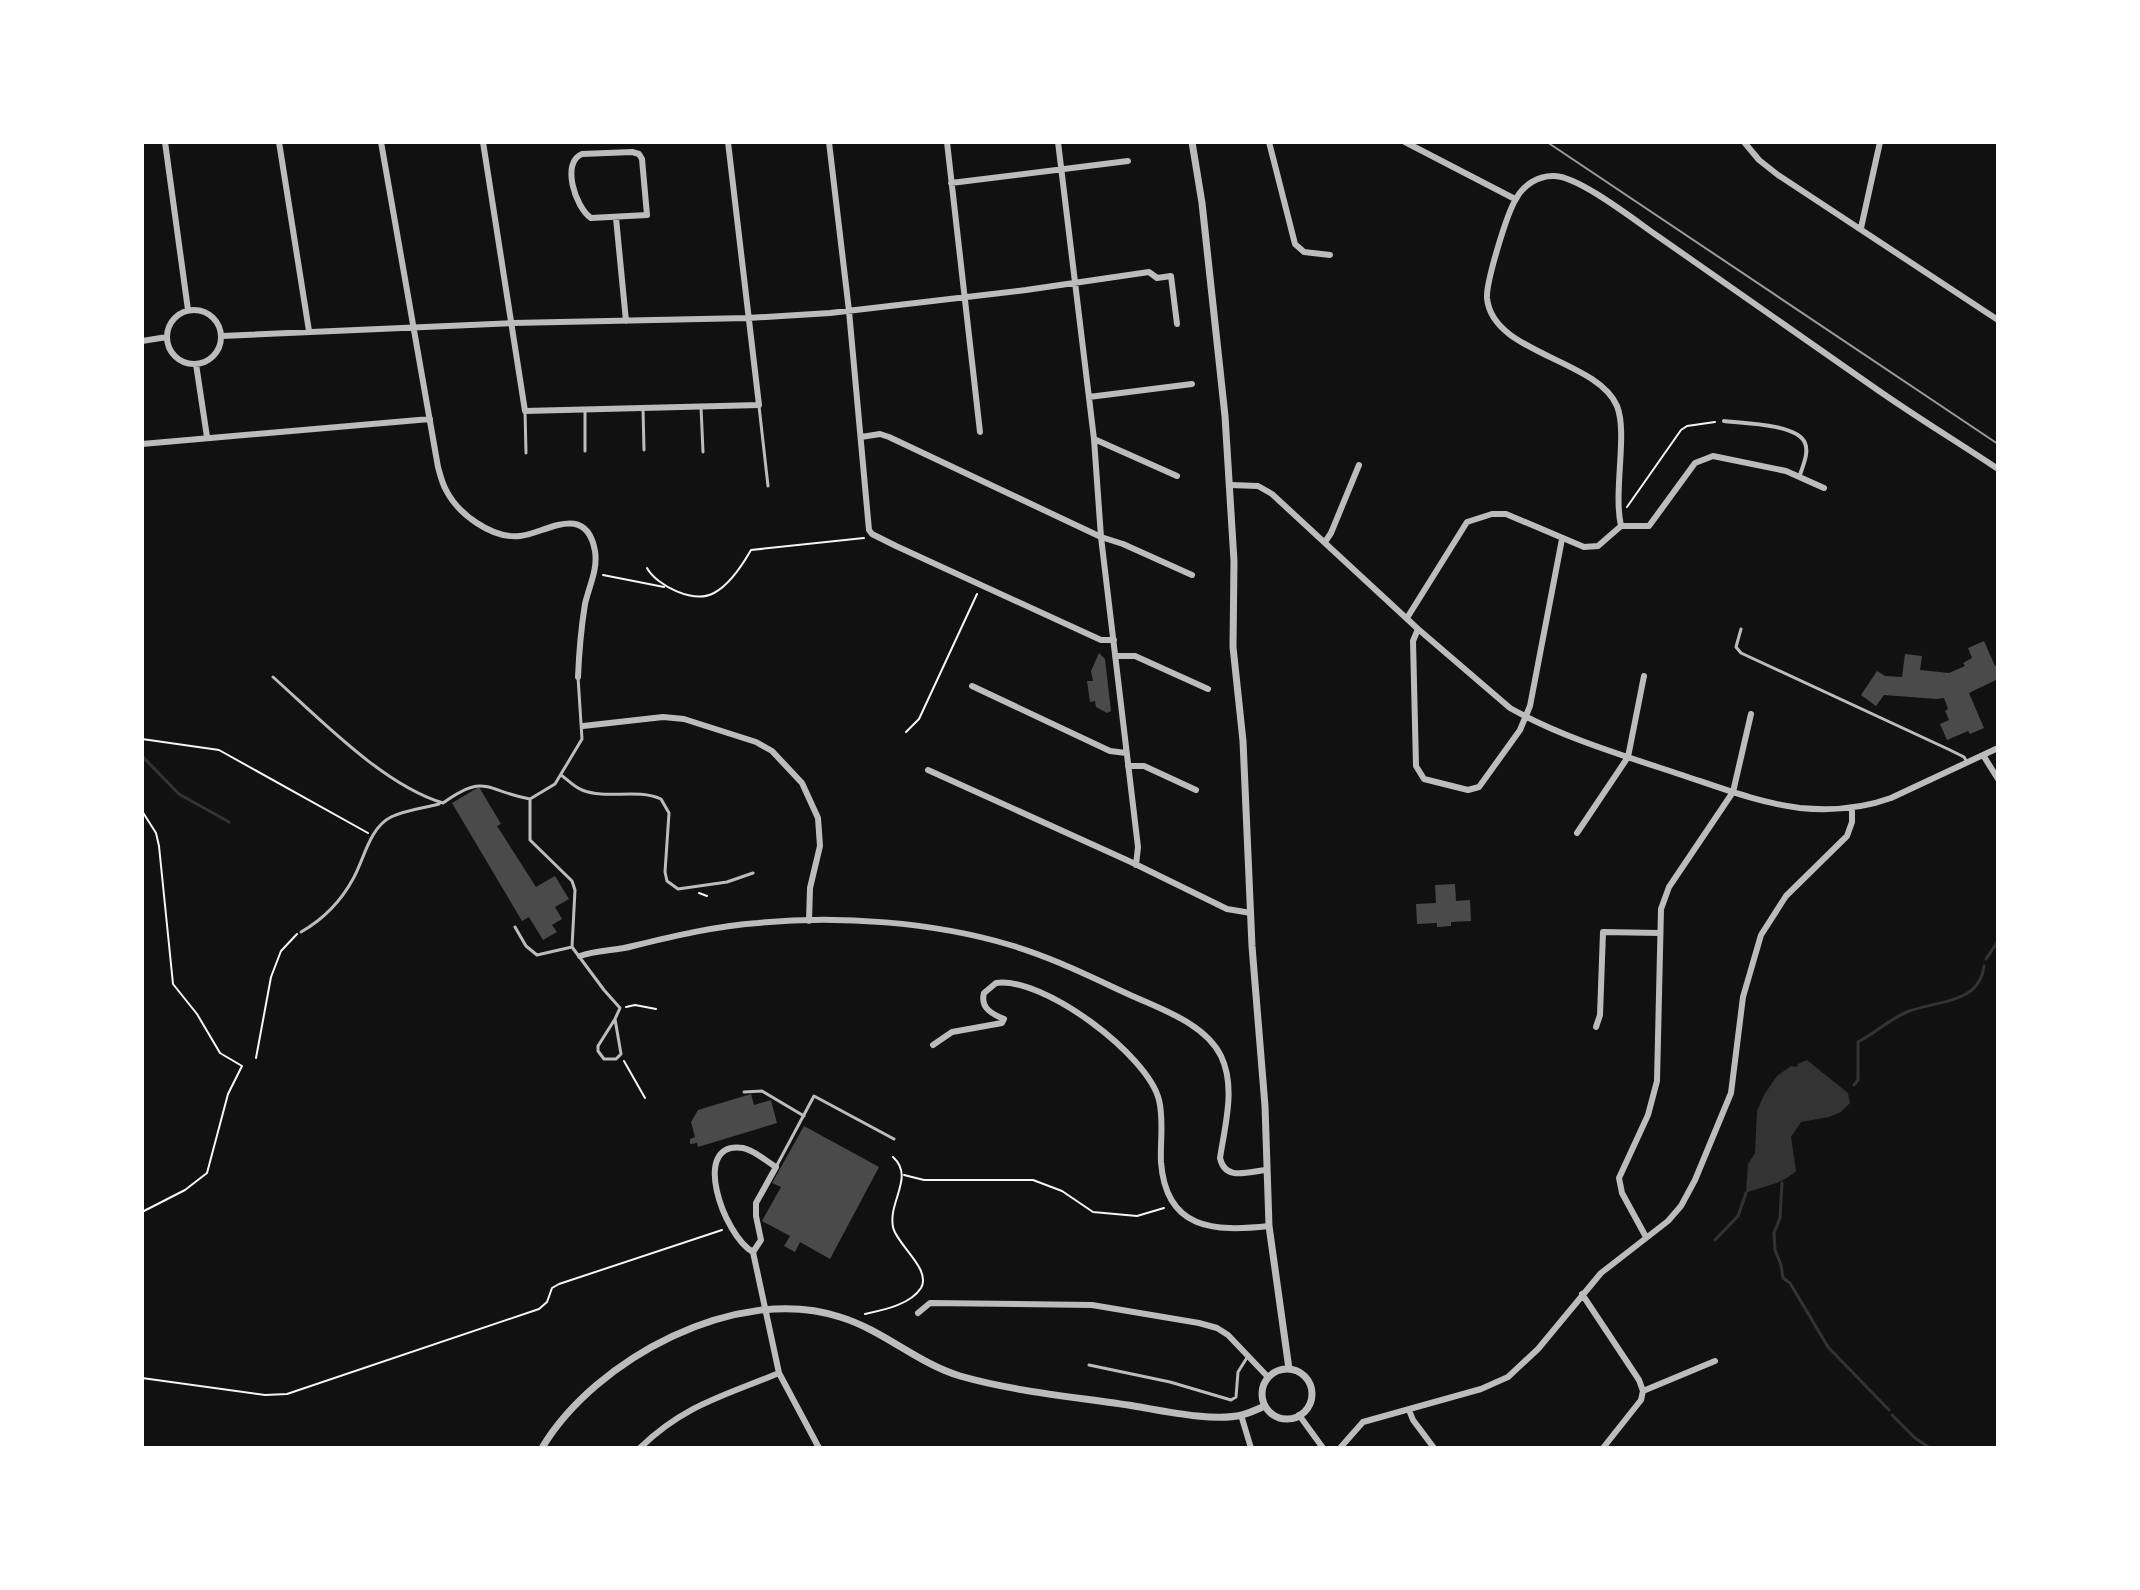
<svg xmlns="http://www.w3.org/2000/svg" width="2140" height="1590" viewBox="0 0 2140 1590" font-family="Quicksand,sans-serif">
  <rect width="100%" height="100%" fill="#111"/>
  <path fill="#333" d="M1807 1060 1848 1093 1850 1103 1841 1112 1829 1117 1801 1122 1791 1137 1796 1171C1779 1186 1766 1185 1746 1193L1748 1164 1755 1153 1757 1111 1764 1095 1777 1076 1791 1066 1797 1067 1798 1064Z"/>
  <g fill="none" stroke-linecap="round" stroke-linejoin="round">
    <path stroke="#333" stroke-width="3" d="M142 756 179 794 229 822
      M1986 959 1998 941
      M1854 1085 1858 1080V1042C1875 1033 1890 1019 1907 1012 1936 1000 1979 1005 1984 966
      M1782 1183 1780 1218 1774 1233 1775 1250 1781 1265 1783 1278 1790 1283 1828 1347 1889 1410
      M1715 1240 1738 1216 1746 1193
      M1892 1415 1915 1438 1930 1448"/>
  </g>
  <path fill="#4a4a4a" d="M1984 641 1995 666 1998 665V679L1969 693 1984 728 1970 734 1968 731 1947 740 1940 724 1949 720 1945 711 1948 709 1944 698 1937 699 1884 695 1876 706 1861 695 1877 671 1885 676 1902 677 1905 654 1922 656 1920 670 1949 673 1965 666 1963 663 1972 658 1968 648Z
    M1099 653 1105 659 1111 711 1107 713 1096 707 1095 701 1090 702 1087 681H1093L1091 671Z
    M479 787 501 824 497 826 536 887 555 876 569 899 555 907 562 919 552 925 557 932 543 940 529 917 522 921 452 803Z
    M1455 884 1456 901 1470 900 1471 921 1451 922V926L1437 927V923L1417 924 1416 904 1436 903 1435 885Z
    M751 1094 754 1105 771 1100 777 1123 698 1147 697 1143 690 1144V1139L695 1137 691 1122 698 1110Z
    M804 1126 879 1167 830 1259 800 1242 795 1252 784 1246 790 1236 762 1221 781 1187 772 1183Z"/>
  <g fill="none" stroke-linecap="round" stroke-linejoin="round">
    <path stroke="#f5f5f5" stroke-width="2" d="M1627 507 1681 430 1687 426 1715 422
      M647 568C657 586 694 604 714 593 729 585 743 564 751 550L864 538
      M603 575 664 587
      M906 732 919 719 977 594
      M142 739 219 750 368 833
      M142 811 156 833 159 846 173 984 197 1014 220 1053 242 1066 228 1094 207 1173 185 1190 142 1212
      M699 893 707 896
      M626 1007 635 1005 656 1009
      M256 1058 271 977 281 951 297 934
      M624 1061 645 1098
      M904 1175 924 1180H1033L1062 1191 1093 1212 1137 1216 1164 1208
      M865 1314C883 1310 910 1305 921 1288 932 1269 896 1244 893 1227 888 1201 915 1177 893 1157
      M142 1378 265 1395 287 1394 539 1309 547 1302 552 1288 559 1284 722 1230"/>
    <path stroke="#bcbcbc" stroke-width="3" d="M759 406 768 486
      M701 407 703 452
      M643 409 644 450
      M525 411 526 453
      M585 451V410
      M1741 629 1736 647 1741 653 1950 750 1964 757 1967 762
      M273 677C320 719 383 785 443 803 486 772 485 791 530 799L555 784 582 739 578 677
      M561 775C568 780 574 787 582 790 607 800 636 788 661 799L669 813 665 872 667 881 678 889 727 882 753 873
      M530 799V840L572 881 575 890 572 947 604 990 620 1008 615 1019 621 1054 616 1059H604L598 1051V1046L615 1019
      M515 927 526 946 537 955 572 947
      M301 932C322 920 341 901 353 879 364 860 369 828 391 817 405 810 424 808 439 804
      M744 1092 762 1091 804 1116
      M776 1167 814 1096 894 1139
      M1089 1365 1170 1382 1231 1400 1236 1397 1238 1372 1248 1356"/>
    <path stroke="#bcbcbc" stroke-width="4" d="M1724 421C1742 423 1798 424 1805 443 1809 453 1803 465 1800 475"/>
    <path stroke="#bcbcbc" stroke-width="6" d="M165 142 188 310
      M279 142 309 331
      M381 142 438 467C440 474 442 483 446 490 458 514 492 539 520 536 544 534 586 501 595 551 598 570 589 586 585 604 581 629 579 653 578 677
      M483 142 525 411 759 405 728 142
      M829 142 849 311 869 530 872 534 896 546 1101 640H1114
      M947 142 980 432
      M1058 142 1094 439 1101 537 1138 847 1136 865
      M1269 142 1295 244 1304 252 1330 255
      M1405 142 1515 199
      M1744 142 1759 160 1778 175 1998 320
      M632 152 639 154 642 159 647 215 591 218C575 207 561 162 582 154Z
      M951 183 1128 161
      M616 218 626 321
      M1861 228 1880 142
      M167 337a27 27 0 1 1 54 0a27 27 0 1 1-54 0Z
      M222 336 513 323 748 318 830 313 1026 290 1149 272 1157 278 1171 276 1177 324
      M142 341 167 337
      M196 364 207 437
      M1089 397 1192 384
      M861 437 880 434 889 437 1101 537 1123 544 1192 575
      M1094 439 1177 476
      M142 444 430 419
      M1230 485 1258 486 1272 494 1418 629 1510 708C1563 738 1625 756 1682 775 1721 788 1760 803 1800 808 1832 811 1861 809 1891 798L1998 748
      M1621 526C1613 491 1628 433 1617 406 1597 359 1492 354 1487 298 1486 282 1507 213 1516 199 1523 185 1539 175 1555 176 1580 177 1637 222 1659 237 1730 286 1801 336 1872 386 1913 415 1956 441 1998 469
      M1621 526H1649L1695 463 1713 456 1786 471 1824 488
      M1325 542 1331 533 1359 465
      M1407 618 1467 522 1492 514H1506L1584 547 1598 546 1621 526
      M1418 629 1413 641 1416 766 1424 779 1468 790 1479 787 1520 730 1530 706 1562 539
      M1115 656H1135L1208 689
      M972 686 1110 751 1126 753
      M583 726 663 717 684 719 756 742 772 751 802 783 818 818 820 846 810 888 809 921
      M1983 755 1998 779
      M1128 766H1144L1196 790
      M928 770 1131 862 1227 909 1251 913
      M1577 833 1628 757 1644 676
      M580 956C597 950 615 951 633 946 674 936 716 926 758 923 837 915 934 922 1010 945 1051 957 1089 976 1128 994 1160 1009 1205 1023 1221 1056 1236 1087 1225 1125 1220 1158 1225 1181 1247 1172 1266 1170
      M1596 1027 1600 1015 1603 932 1660 933
      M933 1045 952 1032 1002 1023 1004 1019C992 1014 980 1008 984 993L996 983C1043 976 1148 1055 1159 1100 1164 1120 1160 1142 1161 1162 1166 1230 1214 1232 1269 1226
      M1646 1237 1622 1193 1619 1178 1648 1115 1657 1081 1661 909 1669 887 1733 792 1751 714
      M753 1252 761 1240 756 1216V1203L776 1167C766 1161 754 1150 743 1148 689 1140 724 1236 753 1252L779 1373 819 1448
      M1582 1294 1639 1380 1643 1391 1641 1400 1603 1448
      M918 1313 930 1303 1092 1305 1199 1323 1217 1328 1228 1335 1268 1377
      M1643 1391 1715 1361
      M1409 1410 1413 1420 1434 1448
      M1241 1415 1251 1448
      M1299 1415 1323 1448
      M640 1448C684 1405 724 1396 779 1373
      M1340 1448 1363 1422 1481 1389 1508 1377 1538 1349 1601 1273 1668 1221 1681 1206 1695 1180 1731 1093 1743 997 1761 935 1786 896 1847 836 1852 822V808"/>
    <path stroke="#bcbcbc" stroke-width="7" d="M1192 142 1202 203 1225 416 1234 561 1233 647 1243 741 1252 946 1265 1106 1269 1226 1289 1369
      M1262 1394a25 25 0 1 1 50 0a25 25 0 1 1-50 0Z
      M542 1448C595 1359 737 1283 840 1317 883 1330 917 1363 960 1376 1016 1392 1076 1397 1134 1406 1164 1411 1213 1422 1242 1415 1250 1413 1258 1409 1265 1406"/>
    <path stroke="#9a9a9a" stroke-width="2" d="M1547 142 1998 444"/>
  </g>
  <rect width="2140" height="1590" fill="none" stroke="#ffffff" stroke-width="288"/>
</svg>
